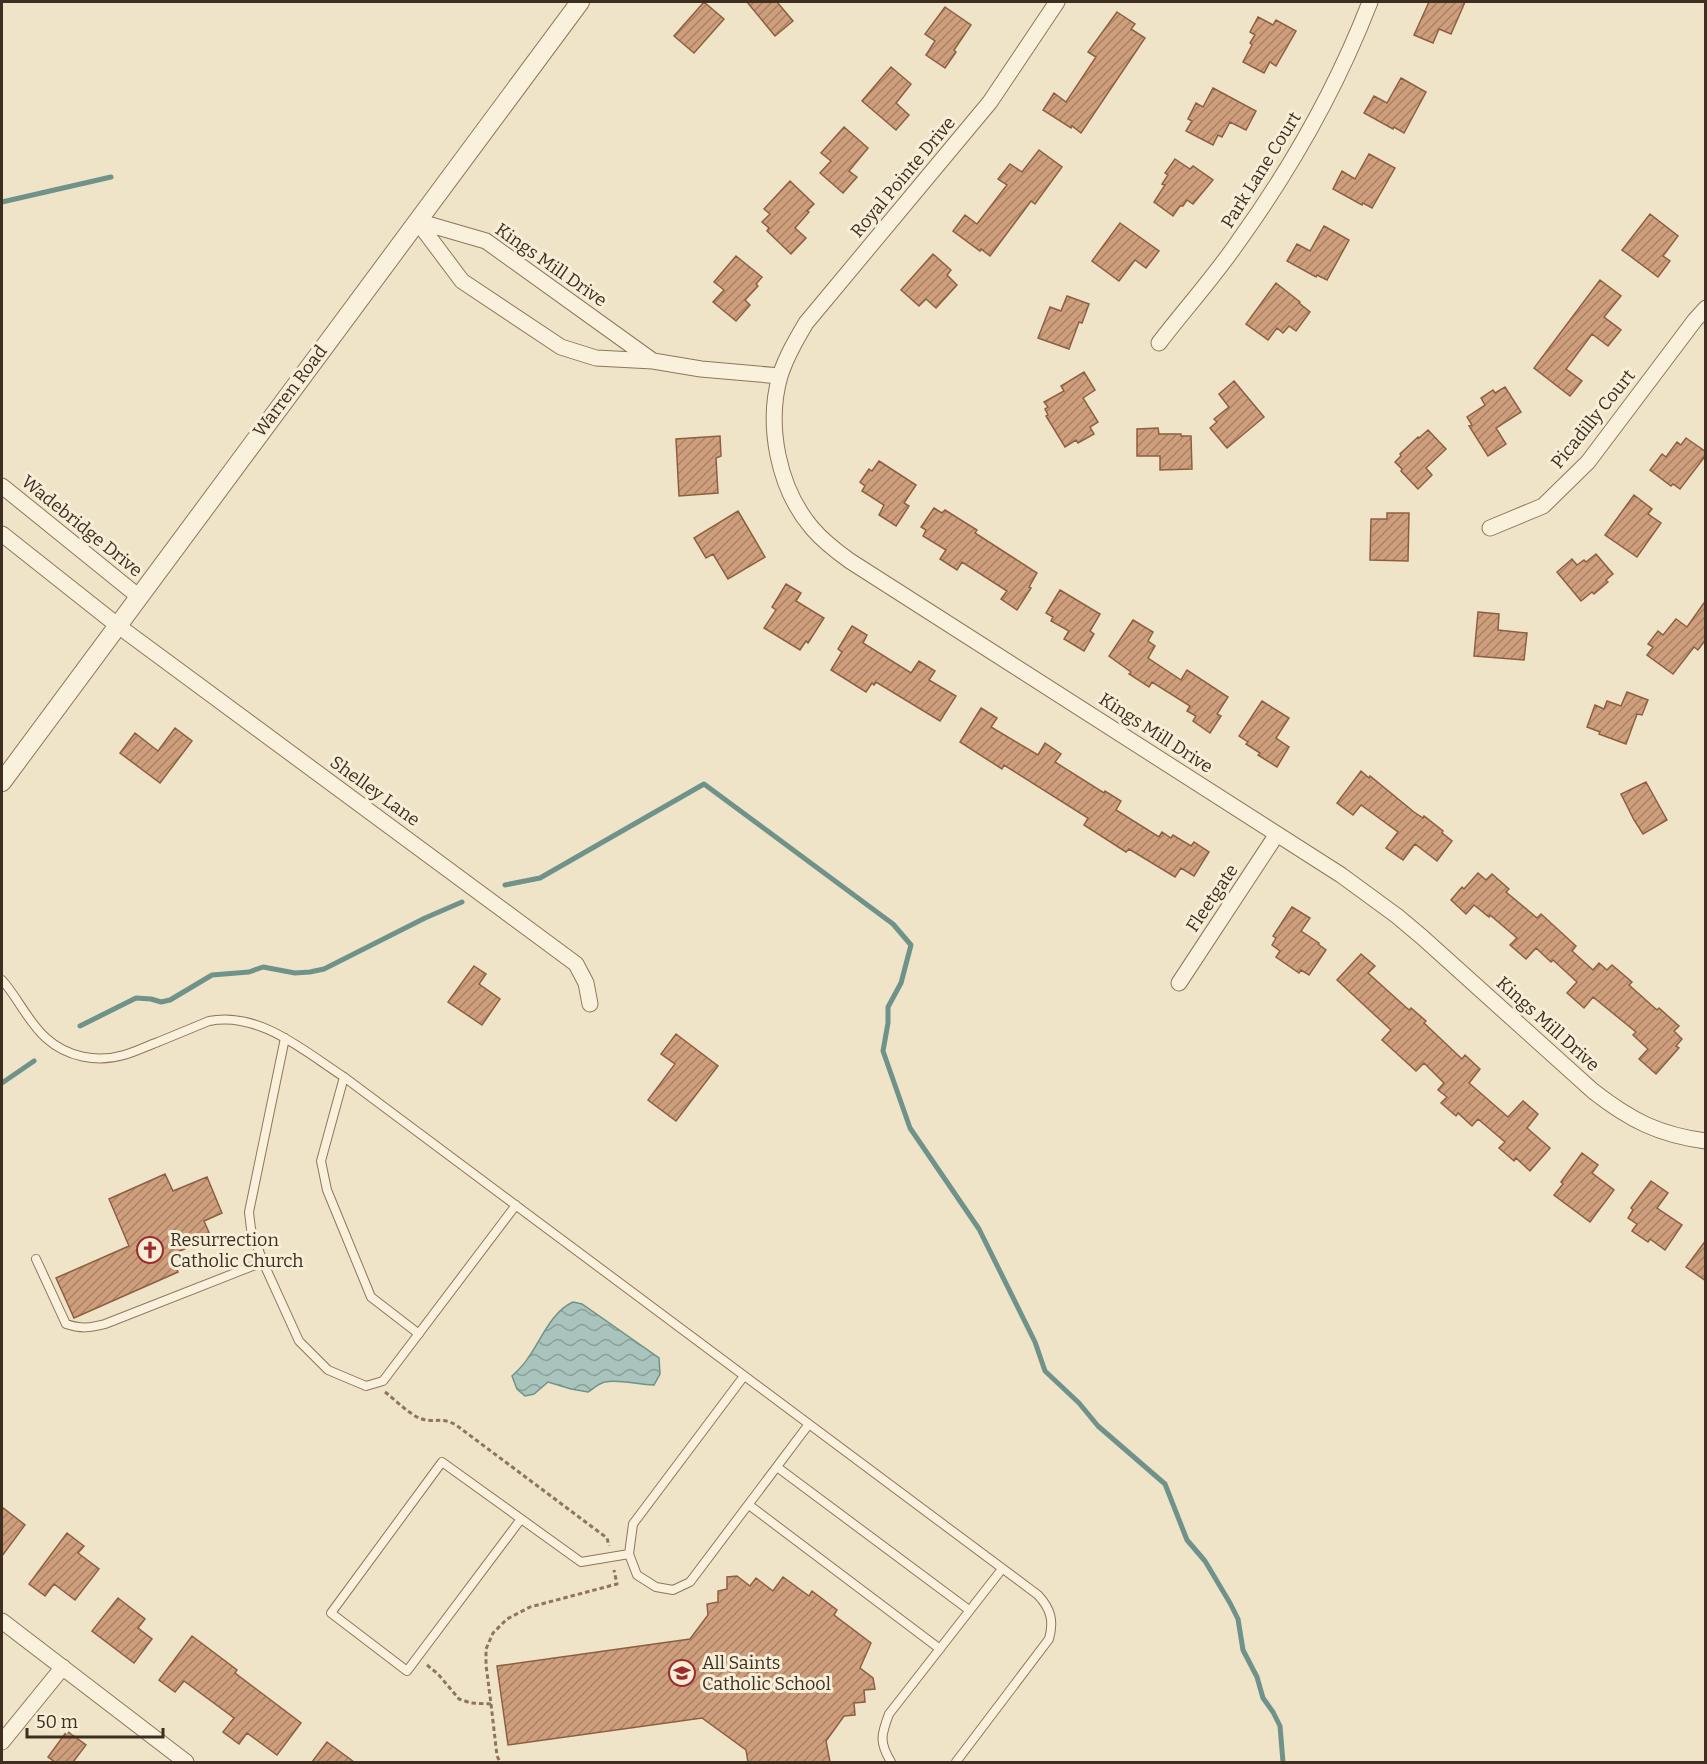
<svg xmlns="http://www.w3.org/2000/svg" width="1707" height="1764" viewBox="0 0 1707 1764" font-family="Bitter,serif">
  <defs>
    <pattern id="water-waves" width="16" height="10" patternUnits="userSpaceOnUse" patternTransform="scale(1.5)"><rect width="16" height="10" fill="#a9c4bc"/><path d="M0 5q4-4 8 0t8 0" fill="none" stroke="#8ba098"/></pattern>
    <pattern id="building-hatch" width="6" height="6" patternUnits="userSpaceOnUse" patternTransform="scale(1.5)"><rect width="6" height="6" fill="#cf9f7d"/><path d="M-1 1l2-2M0 6l6-6M5 7l2-2" fill="none" stroke="#a98266"/></pattern>
  </defs>
  <rect width="100%" height="100%" fill="#f0e4c8"/>
  <path fill="url(#water-waves)" stroke="#6f938a" stroke-width="1.5" d="M573 1302 582 1304 659 1358 660 1374 654 1385C638 1385 620 1379 605 1382 599 1383 593 1389 588 1392L571 1389 548 1382 534 1394 525 1396 517 1389 512 1376C518 1370 524 1365 528 1358 541 1340 551 1312 573 1302Z"/>
  <g fill="none" stroke-linecap="round" stroke-linejoin="round">
    <path stroke="#6f938a" stroke-width="5" d="M2 202 111 177
      M505 885 540 878 704 784 893 924 911 945 901 983 888 1007V1023L883 1051 910 1128 979 1229 1035 1342 1045 1371 1079 1403 1098 1426 1165 1484 1187 1540 1205 1561 1230 1603 1238 1619 1243 1650 1257 1677 1263 1698 1273 1712 1280 1726 1283 1762
      M80 1026 136 998 151 999 161 1002 170 1000 212 975 249 972 263 967 295 973 310 972 324 969 425 918 462 902
      M2 1083 34 1061"/>
  </g>
  <path fill="url(#building-hatch)" stroke="#8d5f41" stroke-width="1.5" d="M704 2 724 19 694 53 674 36Z
    M747 2H777L793 21 775 36Z
    M1429 2H1465L1451 34 1439 29 1433 43 1414 35Z
    M945 7 971 25 954 50 956 52 945 68 926 55 935 41 925 34Z
    M1117 12 1135 24 1131 29 1145 38 1081 133 1072 126 1071 128 1043 110 1054 93 1066 102 1096 57 1088 52Z
    M1258 17 1273 25 1276 20 1296 31 1276 66 1270 62 1264 73 1243 62 1252 45 1250 43 1255 35 1250 32Z
    M891 67 911 84 896 103 909 115 896 130 862 101Z
    M1401 78 1426 92 1404 133 1394 127 1393 129 1364 113 1374 96 1387 103Z
    M1213 88 1256 111 1246 130 1230 122 1222 137 1218 135 1213 145 1186 131 1192 121 1188 119 1196 103 1203 107Z
    M844 127 868 148 849 171 857 177 843 193 820 173 831 161 821 153Z
    M1039 150 1062 167 1035 204 1031 201 990 256 981 249 980 251 953 231 965 215 977 224 1007 185 998 179 1010 164 1022 172Z
    M1369 154 1395 168 1372 208 1363 203 1362 205 1333 189 1342 171 1355 179Z
    M1175 159 1190 169 1193 166 1213 180 1193 204 1187 200 1183 206H1180L1173 216 1154 202 1165 185 1162 184 1168 175 1165 173Z
    M790 181 814 204 807 211 809 212 795 228 806 238 791 254 767 231 769 228 762 222 770 214 764 209Z
    M1650 214 1678 236 1663 256 1670 261 1658 277 1622 250Z
    M1120 223 1159 251 1146 268 1135 260 1119 281 1092 261Z
    M1324 226 1349 240 1327 280 1317 275 1316 277 1287 261 1297 244 1310 251Z
    M933 254 951 270 947 275 957 285 936 308 926 299 919 306 901 290Z
    M736 256 762 277 756 284 758 286 745 300 750 305 736 321 713 302 724 290 714 282Z
    M1600 280 1621 296 1604 317 1621 330 1608 346 1592 334 1566 369 1582 381 1570 396 1534 368Z
    M1276 283 1300 302 1299 303 1310 312 1296 331 1289 326 1283 333 1277 328 1268 340 1246 324Z
    M1067 296 1089 304 1082 323 1079 322 1069 349 1038 338 1050 307 1061 311Z
    M1084 372 1095 390 1083 398 1098 422 1090 427 1094 434 1078 443 1076 440 1065 447 1046 416 1048 415 1045 409 1048 407 1044 402 1064 391 1061 386Z
    M1234 381 1264 417 1227 448 1210 428 1217 422 1214 419 1229 407 1219 394Z
    M1505 387 1521 412 1496 428 1506 444 1488 456 1469 426 1472 425 1467 417 1485 405 1481 398 1493 390 1495 393Z
    M1158 428 1159 434H1181V436H1191L1192 469 1160 470V456H1137V429Z
    M1428 430 1446 449 1426 468 1432 475 1418 489 1401 471 1402 469 1395 462 1401 456 1400 454 1418 437 1419 438Z
    M720 436 721 456 716 458 718 493 679 496 676 439Z
    M1686 438 1706 452V455L1680 489 1673 484 1671 486 1650 470 1662 454 1666 457 1677 442 1681 445Z
    M879 461 916 485 904 503 909 506 896 526 879 515 884 505 862 491 865 486 860 482 869 469 872 471Z
    M1634 495 1652 509 1648 514 1661 523 1637 557 1605 535Z
    M934 508 942 513 945 510 977 530 975 533 1037 573 1029 587 1031 588 1017 610 1001 599 1007 591 962 562 957 570 940 559 946 550 923 536 926 530 921 527Z
    M738 511 765 557 728 579 713 554 706 558 694 538Z
    M1387 513H1409L1408 561 1370 560 1371 519H1387Z
    M1596 554 1613 574 1606 580 1608 582 1594 594 1592 592 1581 601 1557 572 1572 559 1577 565 1584 560 1586 562Z
    M786 584 801 593 796 601 824 618 808 643 806 641 800 650 764 628 776 610 772 607Z
    M1060 590 1100 614 1090 631 1094 634 1084 651 1064 639 1069 631 1051 621 1053 617 1046 613Z
    M1706 600V639L1698 650 1694 647 1673 674 1647 655 1653 647 1648 644 1658 631 1663 635 1676 619 1687 627Z
    M1478 612 1499 614 1498 630 1527 633 1524 660 1474 656Z
    M1133 620 1153 632 1148 641 1155 646 1148 658 1181 680 1187 670 1228 697 1217 714 1221 716 1210 733 1193 721 1196 716 1187 711 1190 706 1152 682 1149 687 1129 674 1131 672 1109 656Z
    M852 626 867 635 863 643 911 673 919 661 935 671 929 680 956 696 940 721 876 682 874 685 872 683 866 692 831 670 842 652 838 649Z
    M1627 692 1648 700 1642 715 1637 714 1626 744 1599 734 1600 732 1587 727 1595 705 1604 709 1607 701 1621 706Z
    M1262 701 1289 718 1276 738 1289 747 1277 767 1258 755 1260 753 1246 744 1248 742 1239 736Z
    M981 708 997 718 991 727 1038 755 1045 743 1061 754 1055 762 1104 793 1105 791 1121 801 1116 810 1159 837 1162 832 1171 838 1173 835 1191 846 1194 842 1209 852 1194 876 1181 868 1175 877 1129 849 1126 852 1084 825 1088 818 1004 765 1002 769 960 742Z
    M175 728 192 741 160 783 120 753 135 733 158 751Z
    M1361 771 1369 778 1370 776 1414 812 1423 818 1424 816 1443 831 1442 833 1452 841 1437 861 1415 844 1403 860 1386 848 1398 832 1361 805 1353 815 1337 803Z
    M1646 782 1667 820 1643 834 1634 820 1621 794Z
    M1478 873 1486 880 1492 874 1509 889 1506 892 1537 918 1541 914 1576 946 1572 951 1593 970 1599 963 1607 970 1612 965 1632 982 1629 985 1657 1010 1659 1008 1679 1026 1674 1031 1682 1039 1676 1046 1679 1048 1656 1074 1639 1059 1648 1049 1633 1035 1636 1032 1593 997 1584 1008 1567 993 1577 982 1553 960 1551 962 1536 948 1526 959 1510 945 1517 938 1490 915 1489 917 1474 905 1466 914 1451 900 1462 887 1464 889Z
    M1292 907 1310 918 1301 931 1319 943 1318 944 1326 950 1309 975 1301 970 1299 973 1276 957 1280 951 1272 945 1276 938 1273 936Z
    M1361 954 1375 966 1368 973 1409 1010 1411 1008 1426 1021 1424 1023 1462 1059 1465 1055 1480 1069 1469 1083 1508 1117 1523 1101 1538 1114 1527 1128 1550 1148 1530 1171 1516 1158 1514 1161 1499 1148 1505 1142 1478 1119 1472 1126 1458 1113 1456 1116 1441 1103 1447 1097 1438 1090 1444 1083 1424 1063 1416 1071 1382 1040 1391 1030 1337 980Z
    M474 966 486 974 479 984 500 999 482 1025 448 1002Z
    M676 1034 718 1066 676 1121 648 1100 675 1064 661 1054Z
    M1582 1153 1598 1165 1592 1173 1614 1190 1590 1222 1554 1195 1563 1184 1561 1182Z
    M165 1174 173 1191 207 1177 222 1213 204 1221 211 1237 171 1255 178 1272 74 1318 56 1278 129 1246 109 1199Z
    M1651 1181 1668 1193 1657 1208 1682 1225 1665 1250 1650 1239 1648 1242 1632 1231 1637 1224 1628 1218 1633 1210 1631 1208Z
    M1706 1240V1281L1686 1267Z
    M2 1507 25 1525 2 1556Z
    M67 1533 84 1546 78 1553 99 1569 75 1600 54 1584 45 1596 29 1584Z
    M737 1576 750 1586 756 1578 773 1591 783 1577 809 1596 812 1591 837 1610 834 1615 871 1643 860 1668 873 1678 875 1689 864 1690 865 1702 854 1703 855 1715 844 1716 826 1741 830 1762H748L746 1750 702 1718 508 1745 497 1666 690 1639 708 1615 707 1604 718 1602V1591L727 1589V1577Z
    M118 1598 145 1619 138 1628 152 1639 134 1663 92 1631Z
    M192 1636 237 1670 235 1673 301 1723 277 1755 247 1733 239 1744 223 1732 234 1718 184 1681 175 1692 159 1680Z
    M67 1731 86 1745 73 1762H55L48 1757Z
    M327 1742 354 1762H312Z"/>
  <g fill="none" stroke-linecap="round" stroke-linejoin="round">
    <defs>
      <path id="service" d="M2 980C18 998 28 1022 46 1038 67 1057 97 1063 124 1055 135 1052 147 1046 158 1042 175 1035 192 1028 209 1021 259 1011 304 1051 344 1077L1038 1595C1051 1609 1054 1621 1049 1639L956 1762
        M285 1038 249 1212 251 1229 263 1262 299 1341 328 1370 366 1386 383 1381 516 1205
        M344 1077 321 1161 327 1190 371 1297 419 1334
        M36 1259 66 1324C81 1329 90 1328 105 1324L263 1262
        M744 1376 633 1524 629 1554 637 1575 656 1587 673 1590 690 1582 809 1424
        M777 1467 969 1610
        M749 1505 940 1649
        M521 1519 407 1671 331 1613 442 1462 581 1562 629 1554
        M891 1762C879 1742 881 1735 889 1714L1002 1569"/>
      <path id="minor" d="M1057 2 990 102 806 323C796 340 786 357 780 376 766 425 778 488 812 528 823 541 836 551 850 561L1341 875 1397 916 1422 937 1593 1091C1630 1120 1659 1135 1706 1141
        M417 221 462 281 561 347 596 358 653 361 701 369 780 376
        M417 221 486 241 653 361
        M1159 343C1185 309 1214 277 1238 242 1292 167 1337 87 1370 2
        M2 486 138 596
        M1490 528 1543 506 1588 462 1695 320 1706 308
        M2 534 117 625 576 964 586 983 590 1004
        M1179 983 1277 834
        M2 1621 186 1762
        M2 1742 63 1667"/>
      <path id="tertiary" d="M2 782 580 2"/>
    </defs>
    <use href="#service" stroke="#8d765c" stroke-width="10"/>
    <use href="#minor" stroke="#8d765c" stroke-width="17"/>
    <use href="#tertiary" stroke="#8d765c" stroke-width="20"/>
    <path stroke="#8d765c" stroke-width="3" stroke-dasharray="4.5 3" stroke-linecap="butt" d="M385 1392C395 1400 407 1412 419 1418 434 1424 441 1416 456 1425L607 1538 609 1546
      M427 1665 438 1674 459 1699 471 1703 491 1704 486 1665V1649L493 1633 507 1619 530 1607 617 1584 614 1570
      M491 1704 497 1756 500 1762"/>
    <use href="#service" stroke="#faf1dc" stroke-width="8"/>
    <use href="#minor" stroke="#faf1dc" stroke-width="15"/>
    <use href="#tertiary" stroke="#faf1dc" stroke-width="18"/>
  </g>
  <defs>
    <symbol id="church-ring" viewBox="-11 -11 22 22"><circle r="9.5" fill="#f7eed8" stroke="#9e2a2b" stroke-width="1.5"/><path d="M-1.2-6h2.4v3.5h3.3v2.4h-3.3V6h-2.4V-.1h-3.3v-2.4h3.3Z" fill="#9e2a2b"/></symbol>
    <symbol id="school-ring" viewBox="-11 -11 22 22"><circle r="9.5" fill="#f7eed8" stroke="#9e2a2b" stroke-width="1.5"/><path d="M0-5L7-2L0 1L-7-2ZM-4 1L0 2.5L4 1V4Q0 6-4 4Z" fill="#9e2a2b"/></symbol>
  </defs>
  <g fill-rule="evenodd">
    <use href="#church-ring" x="135" y="1235" width="30" height="30"/>
    <use href="#school-ring" x="667" y="1658" width="30" height="30"/>
  </g>
  <g text-anchor="middle" dominant-baseline="central" stroke-width="6" stroke-linejoin="round" paint-order="stroke">
    <g font-size="18" fill="#3d2e20" stroke="#f7eed8">
      <text transform="translate(1261 170) rotate(-58)">Park Lane Court</text>
      <text transform="translate(903 177) rotate(-50)">Royal Pointe Drive</text>
      <text transform="translate(551 265) rotate(35)">Kings Mill Drive</text>
      <text transform="translate(290 391) rotate(-53)">Warren Road</text>
      <text transform="translate(1593 419) rotate(-51)">Picadilly Court</text>
      <text transform="translate(82 526) rotate(39)">Wadebridge Drive</text>
      <text transform="translate(1156 733) rotate(33)">Kings Mill Drive</text>
      <text transform="translate(375 791) rotate(36)">Shelley Lane</text>
      <text transform="translate(1212 898) rotate(-56)">Fleetgate</text>
      <text transform="translate(1548 1024) rotate(42)">Kings Mill Drive</text>
    </g>
    <g font-size="18" fill="#3d2e20" stroke="#f7eed8" text-anchor="start">
      <text x="170" y="1240">Resurrection<tspan x="170" dy="21">Catholic Church</tspan></text>
      <text x="702" y="1663">All Saints<tspan x="702" dy="21">Catholic School</tspan></text>
    </g>
  </g>
  <rect width="1707" height="1764" fill="none" stroke="#3d2e20" stroke-width="6"/>
  <path d="M27 1728v9h136v-9" fill="none" stroke="#3d2e20" stroke-width="3"/>
  <text x="36" y="1728" font-size="18" fill="#3d2e20" stroke="#f7eed8" stroke-width="4.5" paint-order="stroke">50 m</text>
</svg>
